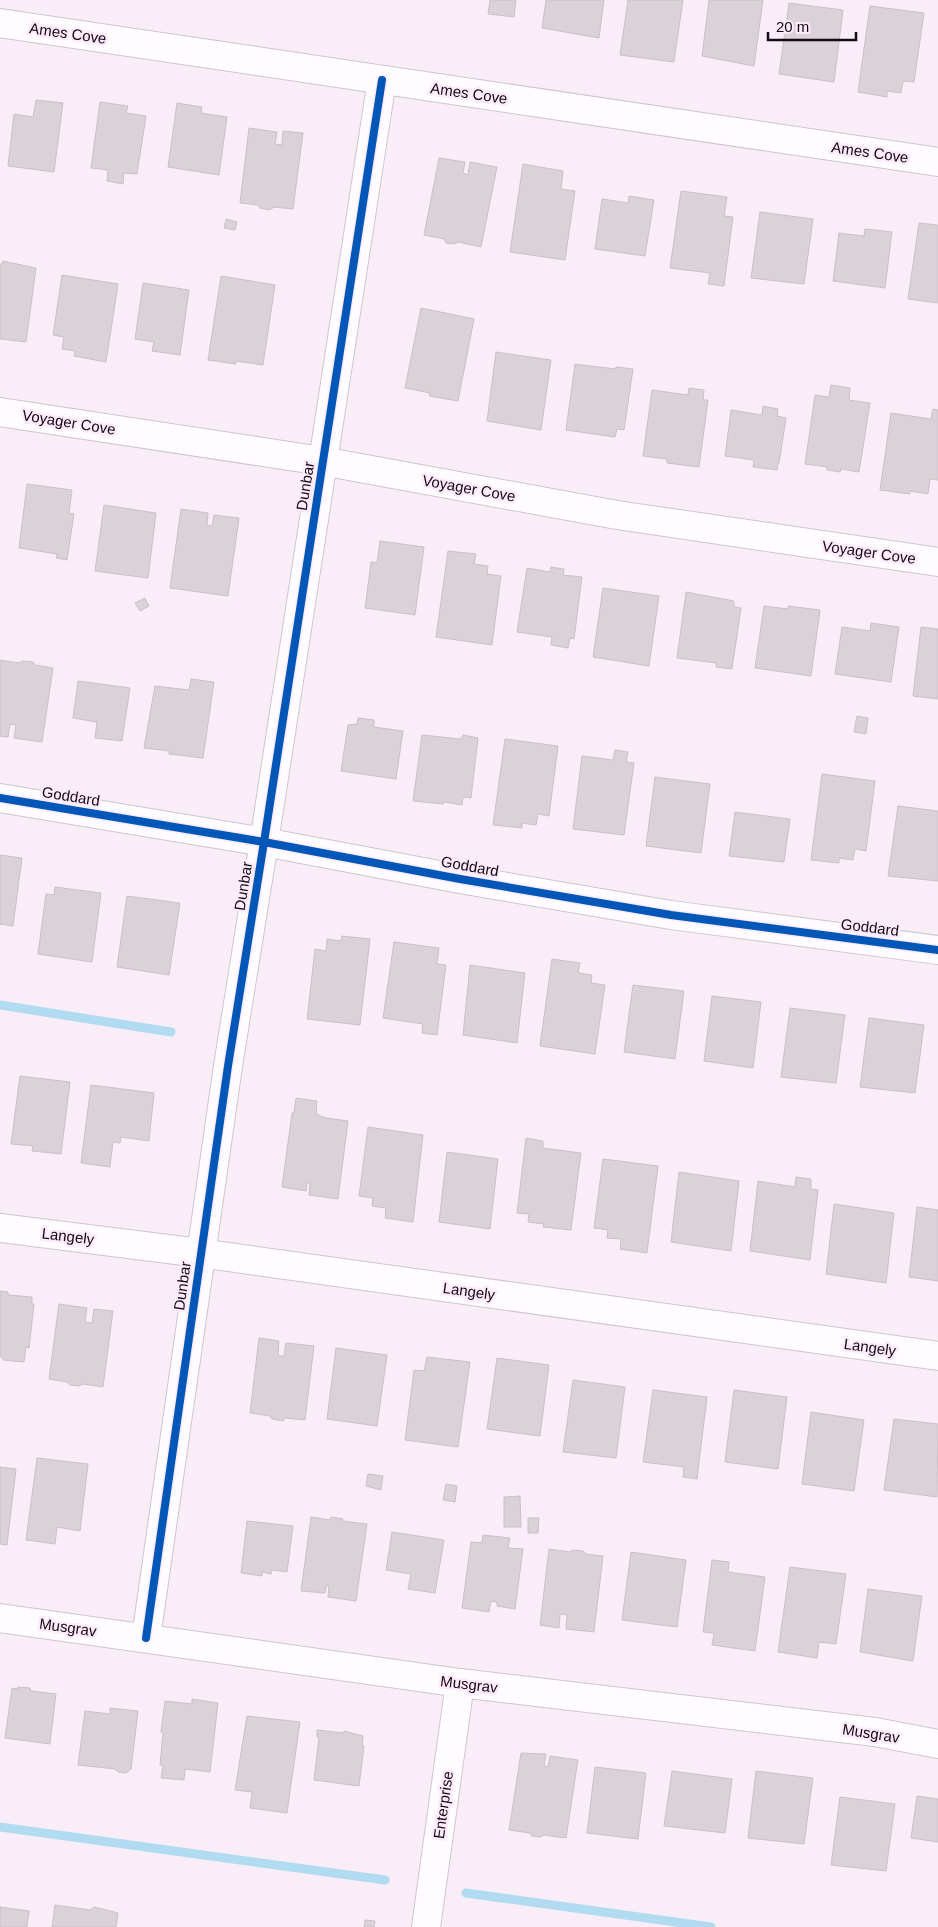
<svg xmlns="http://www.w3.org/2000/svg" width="938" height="1927" viewBox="0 0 938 1927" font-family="Helvetica,sans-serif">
  <rect width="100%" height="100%" fill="#f9eef8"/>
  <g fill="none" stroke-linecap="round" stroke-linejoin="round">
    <path stroke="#b1dbf0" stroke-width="9" d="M0 1005 171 1032
      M0 1827 385 1880
      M466 1893 711 1927"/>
  </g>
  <path fill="#dad1d9" stroke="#c9c0c8" d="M490 0H516L514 17 488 14Z
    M546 0H604L599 38 542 28Z
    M628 0H683L674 62 620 55Z
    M709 0H763L754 66 702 56Z
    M789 3 843 10 834 82 779 74Z
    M870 6 924 13 914 82 903 81 901 93 887 91V97L858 92Z
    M36 100 63 103 54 172 8 166 14 114 33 117Z
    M100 102 128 106 126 113 146 116 137 174 124 173 123 184 107 181 108 170 91 168Z
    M177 103 202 107 201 113 227 117 219 175 168 167Z
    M249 128 277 132 275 144 282 145 283 131 303 133 293 209 274 207 270 210 260 208 258 205 240 203Z
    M439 158 465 162 463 173 468 175 470 162 497 167 481 247 458 242 454 244 446 243 444 239 424 235Z
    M523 164 563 171 561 189 575 191 565 260 510 252Z
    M681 191 727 197 724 216 733 217 724 286 708 284 710 273 670 268Z
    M629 196 654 200 645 256 595 249 602 199 628 203Z
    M760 212 813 219 804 284 751 278Z
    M226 219 237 222 235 230 224 228Z
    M919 223 938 225V303L908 299Z
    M865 229 892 232 885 288 833 281 839 233 864 236Z
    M3 261 36 268 26 342 0 339V264H2Z
    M62 275 118 284 106 362 74 356 75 351 62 349 64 337 53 335Z
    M221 276 275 285 263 365 236 361V364L208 360Z
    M143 283 189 290 180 355 152 351 154 342 135 339Z
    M421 308 474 319 458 401 429 396 430 393 405 388Z
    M496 352 551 360 541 430 487 421Z
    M575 364 615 369 616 367 633 369 624 430 617 429 615 437 566 430Z
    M831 385 850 388 849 400 870 403 859 472 841 469 840 472 827 470V467L805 464 815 395 829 397Z
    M689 388 704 390 703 400H708L699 467 667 463V459L643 456 652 390 688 395Z
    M763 406 778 409 777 416 786 418 779 463H778L777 470 753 467 754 460 725 456 731 410 762 415Z
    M933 409 938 410V480L930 479 928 494 910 491V494L880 490 891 413 931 419Z
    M27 484 72 490 69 513 74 514 67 560 56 558 57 554 19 548Z
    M104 505 156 513 148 578 95 571Z
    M181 509 208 513 207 525 212 526 214 515 239 518 228 596 170 588Z
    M380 541 424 547 415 615 365 608 371 562 377 563Z
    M448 551 476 554 474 564 488 566 487 574 501 576 492 645 436 637Z
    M551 567 564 569 563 575 582 577 574 639 570 638 568 648 551 645 552 637 517 632 527 568 550 572Z
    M603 588 659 596 649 666 593 657Z
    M686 592 734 601V607L741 608 732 669 716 667V663L677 658Z
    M145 598 149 606 140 611 135 603Z
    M764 606 788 609V606L820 610 811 676 755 668Z
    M871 623 899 627 891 682 835 674 842 627 870 631Z
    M921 627 938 629V699L913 696Z
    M0 660 19 663 22 661 33 662 35 665 53 668 42 742 14 738 16 725 10 724 8 737 0 736Z
    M191 679 214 682 203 758 169 754V751L144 748 155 686 189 690Z
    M78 681 130 688 122 741 95 738 97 722 73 718Z
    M857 716 868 718 866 734 854 732Z
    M358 718 374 720V727L403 731 396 779 341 771 348 725 357 724Z
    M422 735 461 739 463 735 478 738 471 798 463 797 462 805 444 802 443 804 413 801Z
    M505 739 558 746 549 816 538 814 536 825 522 823V828L493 825Z
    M615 750 628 752 626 762 634 763 624 835 573 829 582 756 613 760Z
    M822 774 875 781 866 851 855 849 853 860 839 858V863L811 860Z
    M655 777 710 784 701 853 646 846Z
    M898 806 938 811V881L888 876Z
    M735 812 790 819 784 862 729 856Z
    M0 855 22 858 13 926 0 924Z
    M55 887 101 893 92 962 38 954 46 894 54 895Z
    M127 896 180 903 169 975 117 967Z
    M342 936 370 939 360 1025 307 1019 315 949 326 951 327 939 341 941Z
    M394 942 439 948 437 964 446 965 437 1035 422 1033 423 1024 383 1018Z
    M552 959 580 963 578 973 592 975 591 983 605 985 595 1054 540 1046Z
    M470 965 525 973 517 1043 463 1035Z
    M633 985 684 991 675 1059 624 1052Z
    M712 996 761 1002 753 1068 704 1061Z
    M790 1008 845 1015 836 1083 781 1077Z
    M869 1018 924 1025 915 1093 860 1087Z
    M20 1076 70 1082 61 1154 32 1151 33 1146 11 1144Z
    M91 1085 154 1093 149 1141 121 1137 120 1143 113 1142 110 1167 81 1163Z
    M296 1098 317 1101 316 1114 326 1118 348 1121 338 1199 309 1195 310 1183H307L306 1191 282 1187 292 1113H294Z
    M368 1127 423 1135 413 1222 385 1218 386 1208 372 1206 373 1198 359 1196Z
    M526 1138 543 1141V1148L581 1153 571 1230 543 1227 544 1224 528 1222 529 1214 517 1213Z
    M447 1152 498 1159 490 1229 439 1222Z
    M603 1159 658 1166 647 1253 620 1249 621 1239 607 1238 608 1230 594 1228Z
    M679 1172 739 1181 731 1251 671 1242Z
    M796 1177 811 1179V1189L818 1190 810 1260 750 1251 758 1181 795 1187Z
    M834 1204 894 1213 886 1283 826 1274Z
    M917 1207 938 1210V1281L909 1277Z
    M0 1291 8 1292V1295L32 1297V1304H34L29 1348 26 1347 24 1362 3 1360V1357H0Z
    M59 1304 87 1308 85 1322 92 1323 94 1309 113 1311 103 1387 83 1384 79 1386 70 1385 67 1382 49 1379Z
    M259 1338 279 1341 278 1355 280 1356H284L286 1343 314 1346 305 1420 285 1418 283 1421 272 1419 270 1416 250 1413Z
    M336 1348 387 1355 377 1426 327 1419Z
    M427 1357 470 1362 458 1447 405 1440 414 1370 424 1371Z
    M497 1358 549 1365 540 1436 487 1429Z
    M573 1380 625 1387 616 1458 563 1452Z
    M653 1390 707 1397 697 1479 683 1477 684 1467 643 1462Z
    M734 1390 787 1397 778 1469 725 1462Z
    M811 1412 864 1420 854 1491 802 1484Z
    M894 1419 938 1424 937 1497 884 1490Z
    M37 1458 88 1464 80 1531 57 1527 55 1544 26 1540Z
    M0 1467 16 1469 7 1545 0 1544Z
    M368 1474 383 1476 381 1490 366 1486Z
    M446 1484 457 1486 455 1502 443 1500Z
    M520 1496 521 1527H504V1497Z
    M311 1517 330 1520 331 1517 343 1519V1521L367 1524 356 1601 328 1597 329 1586H326L325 1593 301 1591Z
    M528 1518H539L538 1533H528Z
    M247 1521 293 1526 287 1572 272 1570 271 1574 262 1572V1576L241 1573Z
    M392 1532 444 1540 435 1593 408 1589 411 1574 386 1570Z
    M483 1535 510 1538 508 1548 523 1549 515 1609 497 1606V1602L491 1601 489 1612 462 1608 471 1542 482 1543Z
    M549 1549 570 1552 573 1550 583 1551 586 1554 603 1556 594 1632 566 1629 567 1615 560 1614 559 1628 540 1625Z
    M631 1552 686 1560 677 1627 622 1620Z
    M712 1560 729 1562 728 1572 765 1577 755 1651 712 1645 714 1633 703 1632Z
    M790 1567 846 1574 836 1644 819 1642 817 1658 778 1652Z
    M868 1589 922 1596 913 1661 860 1652Z
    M18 1687 30 1688 31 1691 56 1694 50 1744 5 1738 12 1688 18 1689Z
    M192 1699 218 1703 210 1772 185 1769 184 1780 161 1778 163 1765H160L163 1733 161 1732 165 1701 192 1704Z
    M110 1708 138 1711 131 1769 126 1773 118 1772 115 1769 78 1765 85 1711 110 1714Z
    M247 1716 300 1722 287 1813 250 1808 252 1792 235 1790Z
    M317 1730 344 1733V1731L363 1736 362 1746H364L359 1786 314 1780 319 1738 317 1737Z
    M521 1753 546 1754 544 1766 548 1767 550 1756 578 1760 566 1838 544 1835 540 1837 532 1836 530 1833 509 1830Z
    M595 1767 646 1773 638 1839 587 1833Z
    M672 1771 732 1779 725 1833 664 1826Z
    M756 1771 813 1778 804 1844 748 1838Z
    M917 1796 938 1799V1842L911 1838Z
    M840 1797 895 1804 886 1871 831 1865Z
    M55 1905 90 1910 94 1907 118 1913 116 1927H52Z
    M0 1907 29 1911 27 1927H0Z
    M365 1920 375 1921 374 1927H364Z"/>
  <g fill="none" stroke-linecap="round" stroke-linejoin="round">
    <defs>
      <path id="minor" d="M0 23 938 162
        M0 412 322 461 617 515 938 562
        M0 798 264 842 460 879 671 915 938 950
        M0 1228 200 1253 938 1356
        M0 1618 460 1683 875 1732 938 1744
        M146 1638 228 1066 264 842 382 80
        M426 1927 460 1683"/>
    </defs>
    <use href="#minor" stroke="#cfc5ce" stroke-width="30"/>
    <use href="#minor" stroke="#fefcfe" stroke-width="28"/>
    <defs>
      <path id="cycleway" d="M0 798 264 842 460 879 671 915 938 950
        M146 1638 228 1066 264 842 382 80"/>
    </defs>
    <use href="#cycleway" stroke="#fdeafb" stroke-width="11"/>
    <use href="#cycleway" stroke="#0057b8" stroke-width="8"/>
  </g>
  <g text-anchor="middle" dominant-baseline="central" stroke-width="5" stroke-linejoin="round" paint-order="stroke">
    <g font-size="15" fill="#130b12" stroke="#fdeafb">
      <text transform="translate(68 33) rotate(8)">Ames Cove</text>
      <text transform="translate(469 93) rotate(8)">Ames Cove</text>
      <text transform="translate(870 152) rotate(8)">Ames Cove</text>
      <text transform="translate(69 422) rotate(9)">Voyager Cove</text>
      <text transform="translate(305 486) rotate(-81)">Dunbar</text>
      <text transform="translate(469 488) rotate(10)">Voyager Cove</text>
      <text transform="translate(869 552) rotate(8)">Voyager Cove</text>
      <text transform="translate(71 796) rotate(9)">Goddard</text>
      <text transform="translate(470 866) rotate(10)">Goddard</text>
      <text transform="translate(243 886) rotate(-81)">Dunbar</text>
      <text transform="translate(870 927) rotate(7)">Goddard</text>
      <text transform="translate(68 1236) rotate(7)">Langely</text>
      <text transform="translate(182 1286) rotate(-82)">Dunbar</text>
      <text transform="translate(469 1291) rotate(8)">Langely</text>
      <text transform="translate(870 1347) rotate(8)">Langely</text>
      <text transform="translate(68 1627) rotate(8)">Musgrav</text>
      <text transform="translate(469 1684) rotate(7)">Musgrav</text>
      <text transform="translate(871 1733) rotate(9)">Musgrav</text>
      <text transform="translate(443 1805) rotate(-82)">Enterprise</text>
    </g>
  </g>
  <path d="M768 32v8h88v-8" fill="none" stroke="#130b12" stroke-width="2.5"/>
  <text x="776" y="32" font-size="15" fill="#130b12" stroke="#fdeafb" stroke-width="4" paint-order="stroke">20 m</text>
</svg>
